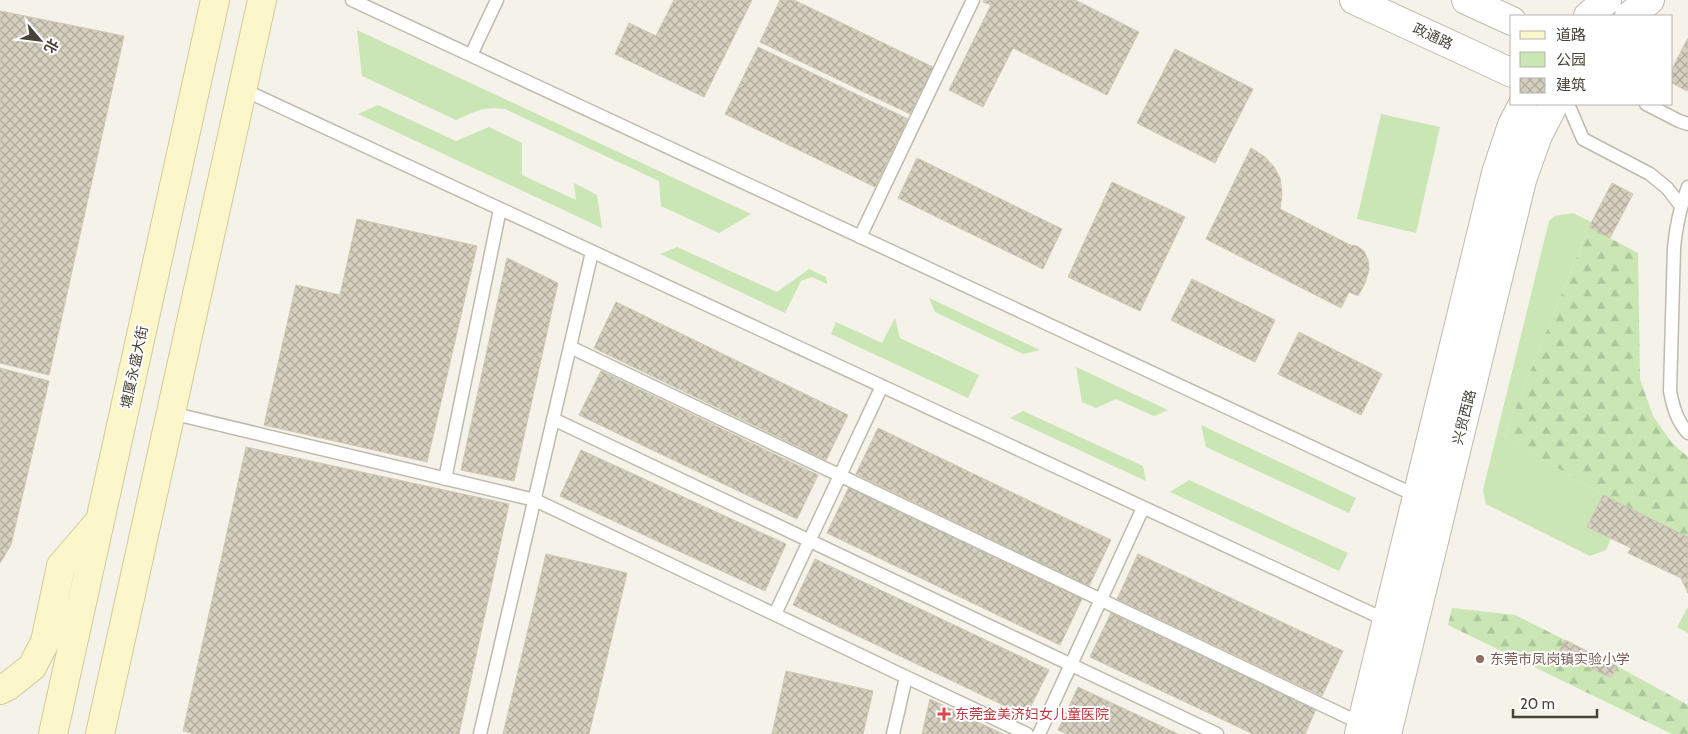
<svg xmlns="http://www.w3.org/2000/svg" width="1688" height="734" viewBox="0 0 1688 734" font-family="Cabin,'Noto Sans SC',sans-serif">
  <defs>
    <pattern id="forest-firs" width="22" height="20" patternUnits="userSpaceOnUse" patternTransform="scale(1.25)"><rect width="22" height="20" fill="#c9e6b4"/><path d="M5 1l3.5 6h-7zM16 11l3.5 6h-7z" fill="#aec69c"/></pattern>
    <pattern id="building-cross-hatch" width="8" height="8" patternUnits="userSpaceOnUse" patternTransform="scale(1.25)"><rect width="8" height="8" fill="#d5cfbf"/><path d="M0 0l8 8M0 8l8-8" fill="none" stroke="#afaa9c"/></pattern>
  </defs>
  <rect width="100%" height="100%" fill="#f4f2e9"/>
  <path fill="#c9e6b4" d="M357 30 751 214 719 233 661 206 659 181 505 109C484 106 475 111 456 120L362 76Z
    M378 105 456 141 489 127 522 143V175L576 200 574 183 597 195 602 228 358 114Z
    M1381 114 1440 127 1416 233 1357 219Z
    M1573 213 1591 222 1504 436 1603 495 1587 527 1611 539 1606 550 1590 556 1486 504 1483 490 1549 221 1555 216Z
    M677 247 777 292 809 269 826 277 827 284 812 277 801 281 785 313 660 254Z
    M929 298 1040 350 1023 354 935 312Z
    M895 318 900 338 979 375 968 398 831 334 836 322 882 343Z
    M1076 367 1168 410 1154 416 1116 399 1096 408 1082 402Z
    M1023 411 1143 466 1146 481 1010 418Z
    M1201 425 1356 498 1349 513 1206 447Z
    M1189 480 1348 553 1339 571 1170 492Z
    M1688 607V633L1677 627Z"/>
  <path fill="url(#forest-firs)" d="M1589 227 1638 253 1640 379 1653 416 1672 443 1688 457V537L1603 495 1504 436Z
    M1452 608 1515 615 1565 640 1559 653 1611 678 1617 666 1688 705V734H1672L1448 625Z"/>
  <path fill="url(#building-cross-hatch)" stroke="#cfc8b2" d="M674 0H752L704 97 615 54 629 23 656 36Z
    M780 0H794L933 67 910 114 760 42Z
    M984 0H1075L1139 32 1107 95 1013 48 983 107 949 90 991 5 983 2Z
    M0 11 124 36 49 375 0 363Z
    M1688 38V89L1687 91 1672 83V69Z
    M758 47 908 119 875 187 725 114Z
    M1175 49 1253 89 1215 163 1137 123Z
    M1251 148 1265 157 1274 167 1280 178 1282 194 1280 209 1350 245 1357 246 1364 251 1368 260 1369 270 1365 283 1358 296 1349 292 1341 308 1206 239Z
    M917 158 1062 229 1043 269 898 198Z
    M1112 182 1185 217 1140 311 1068 277Z
    M1612 183 1633 194 1610 238 1589 227Z
    M357 219 477 246 427 462 264 425 296 285 340 295Z
    M507 258 558 283 514 481 461 470Z
    M1192 279 1275 320 1255 362 1171 320Z
    M616 302 848 415 826 460 594 348Z
    M1299 332 1382 374 1361 415 1278 374Z
    M0 368 49 381 11 545 0 563Z
    M601 371 818 475 797 519 579 415Z
    M878 428 1111 540 1089 586 856 474Z
    M246 447 509 504 459 734H196L183 731Z
    M581 450 786 544 765 591 560 496Z
    M849 487 1082 599 1060 645 827 533Z
    M1603 495 1688 537V593L1681 578 1628 553 1631 548 1587 527Z
    M546 554 627 573 589 734H503Z
    M1138 554 1343 651 1322 696 1117 599Z
    M815 559 1049 670 1026 716 793 605Z
    M1111 613 1316 709 1305 734H1253L1090 657Z
    M1565 640 1617 666 1611 678 1559 652Z
    M786 671 873 691 863 734H772Z
    M1078 687 1178 734H1067L1058 730Z
    M930 699 1003 734H922Z"/>
  <g fill="none" stroke-linecap="round" stroke-linejoin="round">
    <defs>
      <path id="service" d="M352 0 1419 497
        M471 55 497 0
        M242 89 1388 621
        M1568 104 1583 139 1650 174 1667 188 1681 206
        M1646 104 1679 121 1688 124
        M1688 187C1680 207 1676 226 1674 248L1670 391C1673 407 1677 421 1688 433
        M860 237 973 0
        M570 347 1364 725
        M171 413 535 500 906 677 893 734
        M553 419 1217 734
        M445 479 500 209
        M775 614 882 386
        M906 677 1027 734
        M480 734 592 252
        M1039 734 1143 508"/>
      <path id="tertiary" d="M1354 0 1512 73
        M1466 0 1512 21
        M1588 16 1607 0
        M1629 16 1650 0
        M1359 734 1496 173 1512 125 1523 104
        M1387 734 1522 180 1538 135 1554 104"/>
      <path id="secondary" d="M0 690 8 686 32 667 45 642 61 566 98 523
        M53 734 215 0
        M100 734 262 0"/>
    </defs>
    <use href="#service" stroke="#bfbbac" stroke-width="15"/>
    <use href="#tertiary" stroke="#bfbbac" stroke-width="30"/>
    <use href="#secondary" stroke="#d2ca9a" stroke-width="30"/>
    <use href="#service" stroke="#fff" stroke-width="12"/>
    <use href="#tertiary" stroke="#fff" stroke-width="28"/>
    <use href="#secondary" stroke="#fcf7ca" stroke-width="28"/>
  </g>
  <circle fill="#8d6e63" stroke="#fff" stroke-width="2" cx="1480" cy="659" r="5"/>
  <path fill="#e0444e" stroke="#fff" stroke-width="2" d="M941.5 706.5h5v5h5v5h-5v5h-5v-5h-5v-5h5z"/>
  <g text-anchor="middle" dominant-baseline="central" stroke-width="4" stroke-linejoin="round" paint-order="stroke">
    <g font-size="14" fill="#474338" stroke="#fff">
      <text transform="translate(1433 36) rotate(25)">政通路</text>
      <text transform="translate(134 367) rotate(-78)">塘厦永盛大街</text>
      <text transform="translate(1464 417) rotate(-76)">兴贸西路</text>
    </g>
    <g font-size="14" fill="#785e54" stroke="#fff" text-anchor="start">
      <text x="1490" y="659">东莞市凤岗镇实验小学</text>
    </g>
    <g font-size="14" fill="#be3a42" stroke="#fff" text-anchor="start">
      <text x="955" y="714">东莞金美济妇女儿童医院</text>
    </g>
  </g>
  <rect x="1510" y="15" width="162" height="90" fill="#ffffff" stroke="#b5b4af"/>
  <rect x="1520" y="31" width="25" height="8" fill="#fcf7ca" stroke="#b5b4af"/>
  <text x="1556" y="40" font-size="15" fill="#474338">道路</text>
  <rect x="1520" y="52" width="25" height="15" fill="#c9e6b4" stroke="#b5b4af"/>
  <text x="1556" y="65" font-size="15" fill="#474338">公园</text>
  <rect x="1520" y="78" width="25" height="15" fill="url(#building-cross-hatch)" stroke="#b5b4af"/>
  <text x="1556" y="90" font-size="15" fill="#474338">建筑</text>
  <g transform="translate(40 40) rotate(118)" stroke="#ffffff" stroke-width="4" paint-order="stroke">
  <path d="M0-4L9 19L0 12L-9 19Z" fill="#474338"/>
  <text y="-8" font-size="14" font-weight="bold" text-anchor="middle" fill="#474338">北</text>
  </g>
  <path d="M1513 709v8h84v-8" fill="none" stroke="#474338" stroke-width="2.5"/>
  <text x="1520" y="709" font-size="15" fill="#474338" stroke="#ffffff" stroke-width="4" paint-order="stroke">20 m</text>
</svg>
